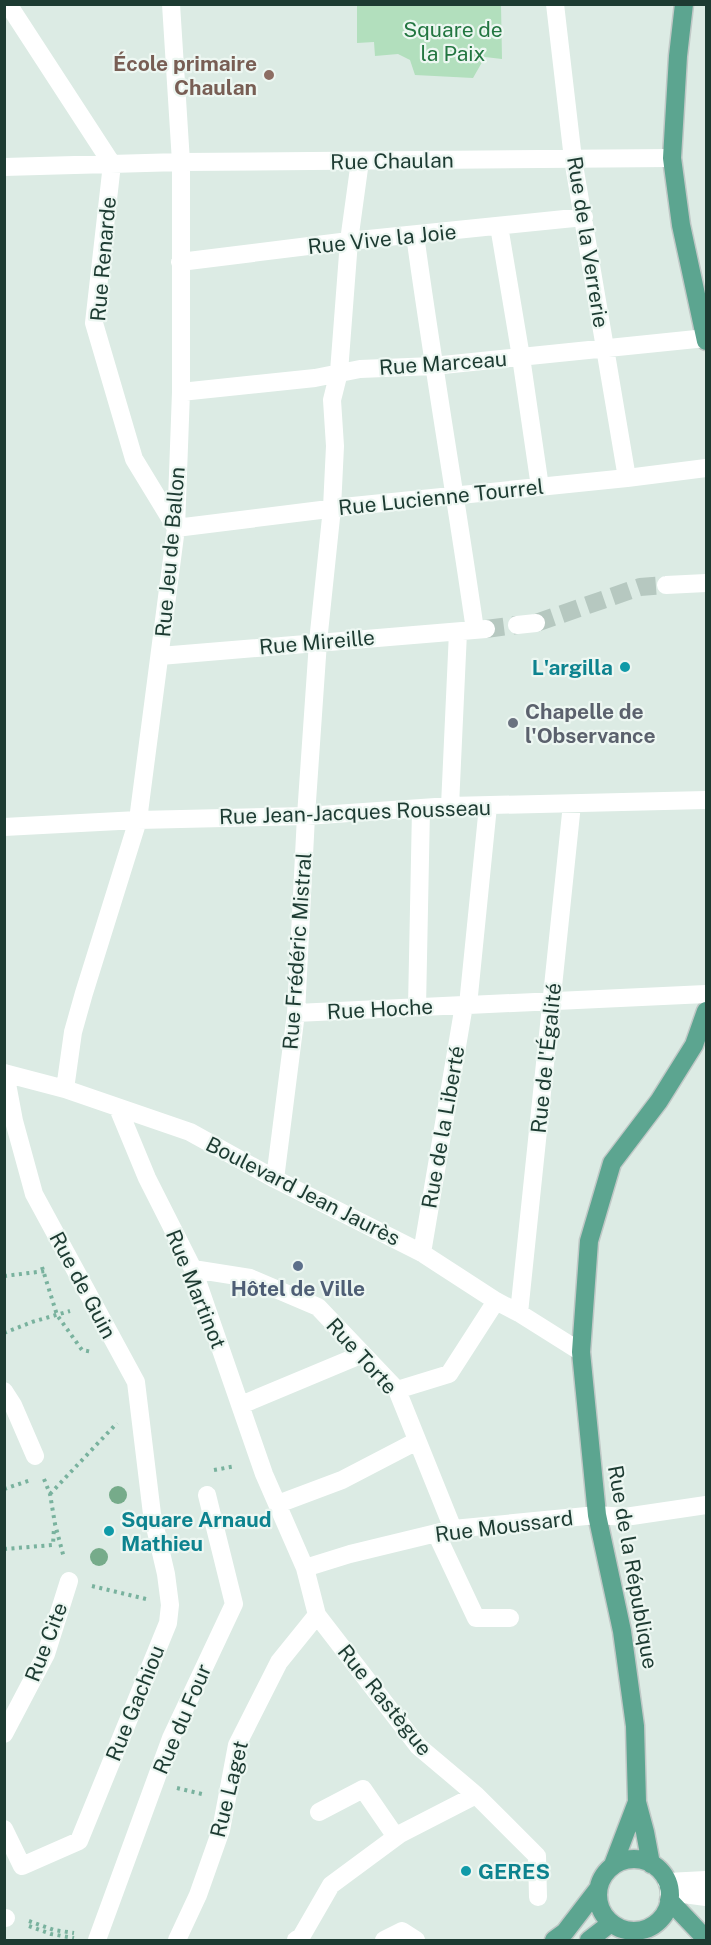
<svg xmlns="http://www.w3.org/2000/svg" width="711" height="1945" viewBox="0 0 711 1945" font-family="'Public Sans',sans-serif">
  <rect width="100%" height="100%" fill="#dcebe4"/>
  <path fill="#b2dfbd" d="M357 5H501L502 59 485 57 473 78 415 75 410 60 398 54 375 56 374 42 357 43Z"/>
  <g fill="none" stroke-linecap="round" stroke-linejoin="round">
    <path stroke="#b6c8c0" stroke-width="18" stroke-dasharray="18 9" stroke-linecap="butt" d="M536 623 640 587 666 585
      M486 629 517 625"/>
    <defs>
      <path id="major" d="M684 4 678 56 672 158 681 225 706 341
        M598 1895a36 36 0 1 1 72 0a36 36 0 1 1-72 0Z
        M651 1864 645 1832 637 1802 635 1726 622 1631 597 1515 581 1352 589 1241 612 1163 659 1101 694 1045 706 1011
        M613 1865 637 1802
        M669 1900 706 1939
        M554 1940 565 1932 598 1889
        M589 1940 611 1923"/>
    </defs>
    <use href="#major" stroke="#c0c8c6" stroke-width="21"/>
    <path stroke="#79b29e" stroke-width="4" stroke-dasharray="3 4.5" stroke-linecap="butt" d="M42 1267 57 1315 82 1350 92 1352
      M4 1276 46 1271
      M4 1333 32 1322 70 1311
      M214 1470 236 1466
      M44 1479 50 1494 55 1524 64 1558
      M4 1489 31 1480
      M50 1494 117 1423
      M4 1549 53 1545 54 1527
      M92 1586 146 1599
      M177 1788 202 1794
      M29 1921 54 1930 74 1933
      M29 1926 51 1934 74 1938"/>
    <path stroke="#fff" stroke-width="18" d="M8 4 112 164 94 323 134 459 176 528
      M555 4 573 159 627 478
      M4 167 181 162 672 158
      M499 226 521 357 540 487
      M415 235C433 367 456 498 475 630
      M180 262 349 241 584 217
      M181 392 315 378 360 369 433 366 706 338
      M176 528 353 506 627 478 706 468
      M666 585 706 583
      M517 625 536 623
      M160 656 486 629
      M450 806 458 632
      M4 827 138 820 306 816 450 806 706 800
      M468 1005 706 994
      M468 1005 488 806
      M417 1007 421 809
      M296 1013 464 1005
      M4 1073 65 1089 190 1132 275 1179 422 1253 496 1301 519 1313 581 1352
      M65 1089 73 1032 84 993 138 820 176 528 181 392V162L171 4
      M118 1108 147 1178 193 1269 264 1474 305 1568 317 1615 418 1746 476 1795 537 1856 538 1897
      M275 1179 296 1013 306 816 318 642 332 508 335 446 332 400 339 372 349 241 360 161
      M422 1253 464 1005H468
      M193 1269 250 1278 318 1307 397 1390 453 1529
      M519 1313 572 804
      M397 1390 449 1374 496 1301
      M4 1391 13 1405 35 1456
      M241 1405 363 1354
      M278 1504 342 1480 417 1441
      M436 1533 476 1618H510
      M305 1568 350 1554 453 1529 597 1515 625 1517 706 1505
      M4 1734 46 1654 69 1581
      M319 1812 363 1789 396 1837
      M4 1829 22 1866 79 1841 168 1623 170 1605 166 1574 152 1514 136 1382 34 1194 14 1121 5 1073
      M667 1882 706 1880
      M669 1892 706 1897
      M4 1918H6
      M97 1940 171 1738 234 1604 207 1495
      M177 1940 198 1895 221 1830 237 1745 279 1662 317 1615
      M296 1940 301 1937 331 1885 400 1834 476 1795
      M384 1940 402 1931 416 1940"/>
    <use href="#major" stroke="#5ca590" stroke-width="18"/>
  </g>
  <g fill="#76ab8a">
    <circle cx="118" cy="1495" r="9"/>
    <circle cx="99" cy="1557" r="9"/>
  </g>
  <circle fill="#8d6e63" stroke="#edf7f2" stroke-width="2" cx="269" cy="75" r="6"/>
  <g fill="#0f9aa8" stroke="#edf7f2" stroke-width="2">
    <circle cx="625" cy="667" r="6"/>
    <circle cx="109" cy="1531" r="6"/>
    <circle cx="466" cy="1871" r="6"/>
  </g>
  <circle fill="#6b7280" stroke="#edf7f2" stroke-width="2" cx="513" cy="723" r="6"/>
  <circle fill="#5c6f8a" stroke="#edf7f2" stroke-width="2" cx="298" cy="1266" r="6"/>
  <g text-anchor="middle" dominant-baseline="central" stroke-width="4.5" stroke-linejoin="round" paint-order="stroke">
    <g font-size="21" fill="#237641" stroke="#edf7f2">
      <text x="453" y="29">Square de<tspan x="453" dy="24">la Paix</tspan></text>
    </g>
    <g font-size="21" font-weight="bold" fill="#785e54" stroke="#edf7f2" text-anchor="end">
      <text x="257" y="63">École primaire<tspan x="257" dy="24">Chaulan</tspan></text>
    </g>
    <g font-size="21" fill="#1d3b32" stroke="#edf7f2">
      <text transform="translate(392 161) rotate(-1)">Rue Chaulan</text>
      <text transform="translate(382 239) rotate(-6)">Rue Vive la Joie</text>
      <text transform="translate(588 242) rotate(81)">Rue de la Verrerie</text>
      <text transform="translate(103 259) rotate(-85)">Rue Renarde</text>
      <text transform="translate(443 363) rotate(-4)">Rue Marceau</text>
      <text transform="translate(441 497) rotate(-6)">Rue Lucienne Tourrel</text>
      <text transform="translate(170 552) rotate(-85)">Rue Jeu de Ballon</text>
      <text transform="translate(317 642) rotate(-5)">Rue Mireille</text>
      <text transform="translate(355 812) rotate(-2)">Rue Jean-Jacques Rousseau</text>
      <text transform="translate(297 951) rotate(-86)">Rue Frédéric Mistral</text>
      <text transform="translate(380 1009) rotate(-3)">Rue Hoche</text>
      <text transform="translate(546 1058) rotate(-84)">Rue de l'Égalité</text>
      <text transform="translate(443 1127) rotate(-80)">Rue de la Liberté</text>
      <text transform="translate(303 1191) rotate(27)">Boulevard Jean Jaurès</text>
      <text transform="translate(83 1285) rotate(62)">Rue de Guin</text>
      <text transform="translate(196 1289) rotate(68)">Rue Martinot</text>
      <text transform="translate(362 1356) rotate(48)">Rue Torte</text>
      <text transform="translate(504 1526) rotate(-7)">Rue Moussard</text>
      <text transform="translate(633 1567) rotate(80)">Rue de la République</text>
      <text transform="translate(46 1642) rotate(-69)">Rue Cite</text>
      <text transform="translate(385 1700) rotate(51)">Rue Rastègue</text>
      <text transform="translate(135 1703) rotate(-68)">Rue Gachiou</text>
      <text transform="translate(182 1719) rotate(-67)">Rue du Four</text>
      <text transform="translate(229 1789) rotate(-76)">Rue Laget</text>
    </g>
    <g font-size="21" font-weight="bold" fill="#0d838f" stroke="#edf7f2" text-anchor="start">
      <text x="613" y="667" text-anchor="end">L'argilla</text>
      <text x="121" y="1519">Square Arnaud<tspan x="121" dy="24">Mathieu</tspan></text>
      <text x="478" y="1871">GERES</text>
    </g>
    <g font-size="21" font-weight="bold" fill="#5b616d" stroke="#edf7f2" text-anchor="start">
      <text x="525" y="711">Chapelle de<tspan x="525" dy="24">l'Observance</tspan></text>
    </g>
    <g font-size="21" font-weight="bold" fill="#4e5e75" stroke="#edf7f2">
      <text x="298" y="1288">Hôtel de Ville</text>
    </g>
  </g>
  <rect width="711" height="1945" fill="none" stroke="#1d3b32" stroke-width="12"/>
</svg>
